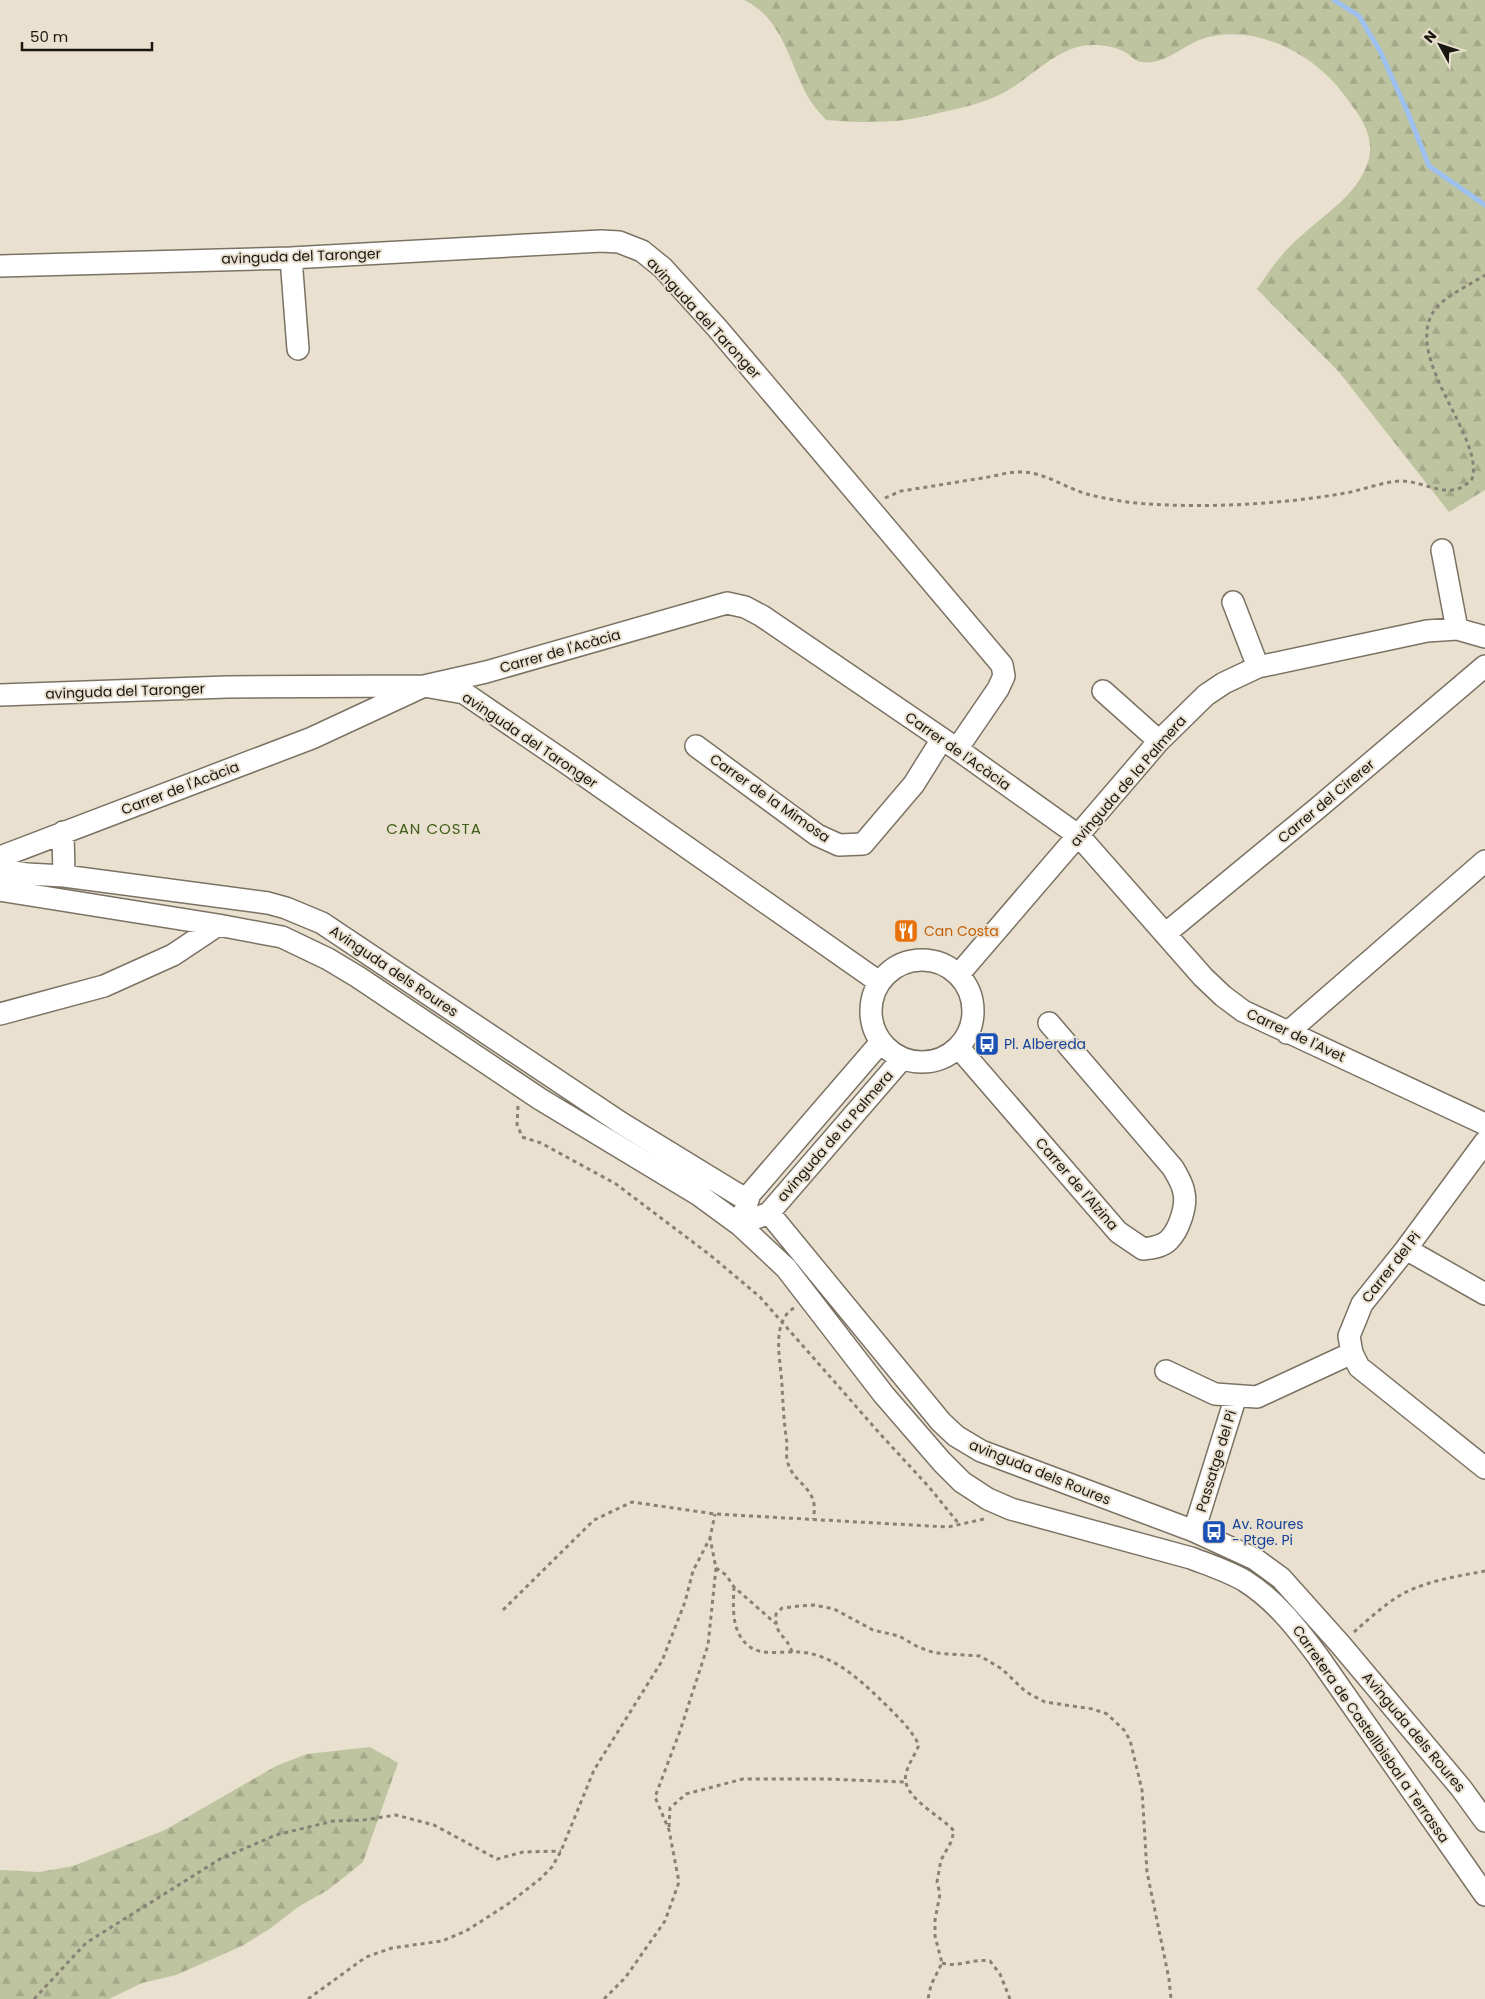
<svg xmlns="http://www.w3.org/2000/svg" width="1485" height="1999" viewBox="0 0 1485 1999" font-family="Poppins,sans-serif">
  <defs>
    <pattern id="forest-firs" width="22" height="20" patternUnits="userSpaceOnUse" patternTransform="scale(1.25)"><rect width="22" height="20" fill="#bec4a0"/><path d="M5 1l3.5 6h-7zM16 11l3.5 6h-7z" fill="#a3a889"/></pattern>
  </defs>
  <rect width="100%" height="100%" fill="#e9e0cf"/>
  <path fill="url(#forest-firs)" d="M744 0H1485V490L1449 512 1339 372 1257 289C1270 270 1283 251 1301 236 1325 214 1358 194 1368 162 1376 135 1359 115 1345 96 1315 54 1254 22 1202 39 1182 46 1165 65 1142 62 1136 62 1130 55 1125 52 1112 45 1092 43 1077 47 1050 55 1030 78 1005 92 985 103 961 108 939 113 925 116 910 120 895 121 872 123 849 122 826 120 821 114 815 108 811 102 790 68 784 18 744 0Z
    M370 1747 398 1763 363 1862 328 1890 298 1907 271 1928 242 1946 176 1975 142 1983 109 1999H0V1870L40 1872 73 1866 165 1830 276 1766 307 1754Z"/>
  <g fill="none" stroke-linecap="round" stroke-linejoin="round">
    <path stroke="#9ec0ef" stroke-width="5" d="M1334 0 1359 16 1380 51 1408 113 1429 166 1485 205"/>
    <defs>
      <path id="minor" d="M291 258 298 349
        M0 266 291 258 601 241 619 242 642 251 663 268 718 329 1002 665 1004 676 998 689 957 749
        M1442 550 1457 629
        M1233 602 1258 667
        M1103 691 1159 741
        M0 695 227 687 424 686 464 693 571 766 879 982
        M696 746 817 835 839 845 863 844 914 784 942 739
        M63 832 64 876
        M0 857 312 738 424 686 486 672 727 603 745 607 762 616 957 749 1079 836 1203 977 1223 996 1243 1011 1485 1124
        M0 869 27 874 64 876 268 903 286 908 322 923 621 1123 742 1197
        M0 890 218 925 282 937 328 959 358 977 540 1099 699 1195 740 1225 786 1268 884 1395 942 1462 962 1482 988 1499 1011 1509 1191 1558C1209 1565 1228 1571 1245 1581 1275 1600 1296 1627 1317 1655L1485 1895
        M1165 934 1319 807 1485 666
        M871 1011a51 51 0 1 1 102 0a51 51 0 1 1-102 0Z
        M959 974 1159 741 1206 695 1224 683 1258 667 1427 631 1457 629 1485 637
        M0 1014 104 986 173 955 218 925
        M1287 1033 1485 861
        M959 1048 1118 1232 1143 1249C1152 1248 1162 1247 1169 1240 1179 1230 1187 1206 1184 1193 1183 1184 1177 1175 1173 1168L1049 1023
        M1485 1142 1406 1249 1362 1304 1349 1336 1352 1353 1359 1367 1485 1468
        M769 1213 941 1422 956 1436 981 1451 1194 1531 1255 1559 1281 1578 1340 1644 1461 1788 1485 1821
        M743 1215 750 1194 881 1042
        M756 1218 769 1213 902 1059
        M1406 1249 1485 1294
        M1166 1371 1215 1394 1257 1397 1352 1353
        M1194 1531 1236 1396"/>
    </defs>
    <use href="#minor" stroke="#7b7264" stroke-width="24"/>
    <path stroke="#888276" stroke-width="3" stroke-dasharray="4 4" stroke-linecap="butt" d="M885 498 901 491C929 487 956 482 983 478 995 476 1008 472 1020 472 1045 472 1065 488 1087 494 1106 499 1129 503 1149 504 1210 508 1280 504 1340 494 1361 491 1380 482 1401 481 1426 481 1451 503 1472 479 1485 439 1406 362 1432 314 1440 298 1470 285 1485 275
      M518 1106 517 1124 522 1137 541 1143 616 1184 710 1255 760 1297 882 1436 929 1487 959 1524
      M794 1308C770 1322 781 1362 782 1385 783 1405 784 1424 787 1443 787 1448 786 1455 787 1459 791 1485 821 1486 813 1519
      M716 1568 726 1575 734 1587 775 1623
      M734 1587C733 1608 731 1633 750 1647 763 1656 784 1651 799 1652 834 1654 861 1681 885 1704 898 1717 911 1729 919 1745 915 1755 908 1764 906 1774 900 1797 942 1816 954 1831L951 1842 941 1860 937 1882 940 1894 935 1920V1936L942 1963 931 1985 928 1999
      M503 1610 594 1520 632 1502 715 1514 948 1527 984 1519
      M1354 1632C1370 1618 1387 1602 1406 1592 1431 1580 1459 1576 1485 1571
      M792 1652C787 1635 774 1636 776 1614L782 1608 799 1606 814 1605 834 1609 873 1630 899 1636 918 1647 935 1653 980 1656 1002 1669 1026 1692 1045 1702 1093 1709 1107 1714 1124 1730 1130 1740 1142 1790 1147 1872 1169 1979 1171 1999
      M669 1827 670 1808 686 1794 743 1779H826L905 1782
      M942 1963C958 1968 973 1958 990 1961L1000 1974 1010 1999
      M34 1999 86 1943 220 1859 276 1835 333 1821 364 1820 396 1815 434 1825 497 1859 523 1852 561 1851
      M308 1999 366 1957 392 1948 442 1941 466 1931 508 1904 540 1879 552 1867 561 1851 594 1770 662 1661 685 1602 693 1571 710 1538 715 1514
      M604 1999 625 1978 665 1921 679 1882 669 1830 655 1797 680 1731 708 1645 716 1568 710 1538"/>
    <use href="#minor" stroke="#fff" stroke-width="21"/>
  </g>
  <defs>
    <symbol id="restaurant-square" viewBox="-11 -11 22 22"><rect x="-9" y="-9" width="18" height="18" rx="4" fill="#e8710a" stroke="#e9e0cf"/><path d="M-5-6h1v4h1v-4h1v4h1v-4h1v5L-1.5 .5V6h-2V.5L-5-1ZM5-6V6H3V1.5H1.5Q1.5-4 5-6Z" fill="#fff"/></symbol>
    <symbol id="bus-square" viewBox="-11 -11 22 22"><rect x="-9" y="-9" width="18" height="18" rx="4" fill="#1a4fb4" stroke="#e9e0cf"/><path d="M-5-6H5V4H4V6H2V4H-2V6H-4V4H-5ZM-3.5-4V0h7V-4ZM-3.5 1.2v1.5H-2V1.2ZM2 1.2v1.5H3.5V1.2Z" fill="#fff"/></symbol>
  </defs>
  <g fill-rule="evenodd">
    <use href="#restaurant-square" x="892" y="917" width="28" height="28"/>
    <use href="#bus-square" x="973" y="1030" width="28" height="28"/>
    <use href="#bus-square" x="1200" y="1518" width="28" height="28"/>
  </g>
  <g text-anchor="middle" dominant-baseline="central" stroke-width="4" stroke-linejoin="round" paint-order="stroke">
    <g font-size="14" fill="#1a1711" stroke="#e9e0cf">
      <text transform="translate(301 256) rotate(-2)">avinguda del Taronger</text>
      <text transform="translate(704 318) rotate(47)">avinguda del Taronger</text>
      <text transform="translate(560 651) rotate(-16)">Carrer de l'Acàcia</text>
      <text transform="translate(125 691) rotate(-2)">avinguda del Taronger</text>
      <text transform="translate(530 740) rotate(34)">avinguda del Taronger</text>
      <text transform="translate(958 751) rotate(35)">Carrer de l'Acàcia</text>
      <text transform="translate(1128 781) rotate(-49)">avinguda de la Palmera</text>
      <text transform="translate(180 788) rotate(-21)">Carrer de l'Acàcia</text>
      <text transform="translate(770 798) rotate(35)">Carrer de la Mimosa</text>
      <text transform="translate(1326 801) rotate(-40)">Carrer del Cirerer</text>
      <text transform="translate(394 971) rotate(34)">Avinguda dels Roures</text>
      <text transform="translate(1296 1035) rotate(25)">Carrer de l'Avet</text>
      <text transform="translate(835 1136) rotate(-49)">avinguda de la Palmera</text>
      <text transform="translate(1077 1184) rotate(49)">Carrer de l'Alzina</text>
      <text transform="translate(1391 1267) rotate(-52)">Carrer del Pi</text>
      <text transform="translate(1216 1461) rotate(-73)">Passatge del Pi</text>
      <text transform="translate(1040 1472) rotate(22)">avinguda dels Roures</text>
      <text transform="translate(1414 1732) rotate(50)">Avinguda dels Roures</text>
      <text transform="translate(1371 1734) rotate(55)">Carretera de Castellbisbal a Terrassa</text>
    </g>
    <g font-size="14" fill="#c56008" stroke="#e9e0cf" text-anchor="start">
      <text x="924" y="931">Can Costa</text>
    </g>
    <g font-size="14" fill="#164399" stroke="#e9e0cf" text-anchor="start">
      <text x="1004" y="1044">Pl. Albereda</text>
      <text x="1232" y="1524">Av. Roures<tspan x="1232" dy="16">- Ptge. Pi</tspan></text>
    </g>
    <g font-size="15" letter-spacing="1" fill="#405d1a" stroke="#e9e0cf">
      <text x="434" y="828">CAN COSTA</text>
    </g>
  </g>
  <g transform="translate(1440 45) rotate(310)" stroke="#e9e0cf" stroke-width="4" paint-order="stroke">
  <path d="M0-4L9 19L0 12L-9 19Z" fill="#1a1711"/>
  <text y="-8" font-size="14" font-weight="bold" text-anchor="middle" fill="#1a1711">N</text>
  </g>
  <path d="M22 42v8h130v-8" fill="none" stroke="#1a1711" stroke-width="2.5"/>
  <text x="30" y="42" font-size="15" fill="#1a1711" stroke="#e9e0cf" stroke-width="4" paint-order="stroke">50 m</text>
</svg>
